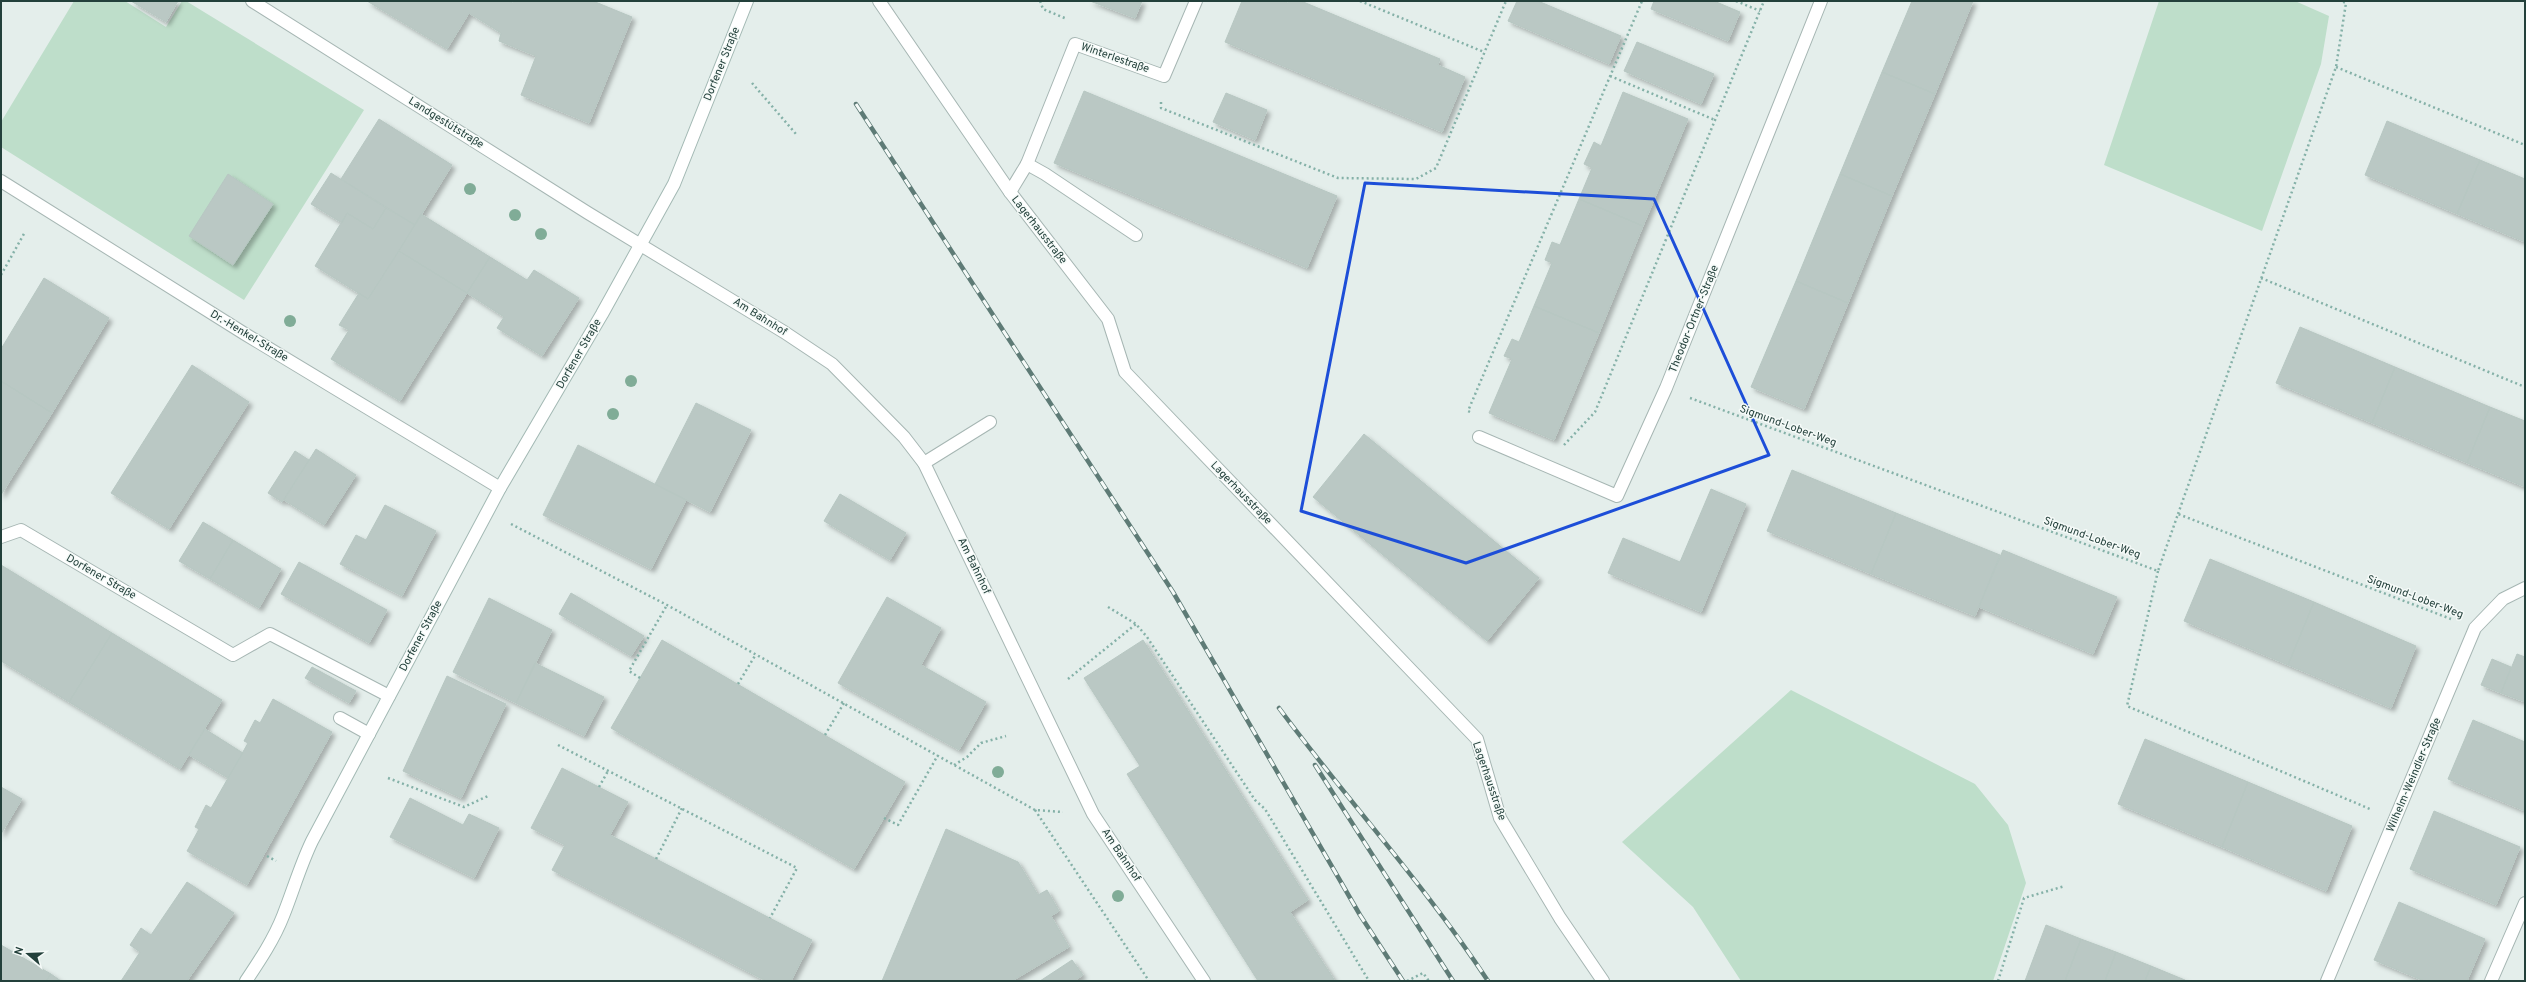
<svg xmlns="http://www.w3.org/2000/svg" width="2526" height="982" viewBox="0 0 2526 982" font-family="Overpass,sans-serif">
  <defs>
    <filter id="shadow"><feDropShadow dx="3.5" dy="3.5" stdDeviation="2" flood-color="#0004"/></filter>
  </defs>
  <rect width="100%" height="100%" fill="#e4eeeb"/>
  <path fill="#bedeca" d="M74 1H125L166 27 182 1H186L364 110 244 300 1 147V122Z
    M2159 1H2295L2329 16 2321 64 2262 231 2104 165Z
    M1791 690 1975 784 2008 825 2026 883 1993 981H1741L1693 907 1622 842Z"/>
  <path fill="#bac8c4" stroke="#b7c7c2" filter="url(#shadow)" d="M131 1H178L166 22Z
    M367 1H507L513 3 514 1H593L632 17 589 123 521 95 536 56 499 41 501 33 469 13 447 49Z
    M1090 1H1142L1135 18Z
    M1242 1H1282L1288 3 1289 1H1301L1440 59 1438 65 1465 77 1442 132 1225 42Z
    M1517 1H1538L1621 36 1609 64 1508 21Z
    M1654 1H1714L1740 12 1728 41 1651 9Z
    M1912 1H1973L1935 94 1882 72Z
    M1637 42 1714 74 1701 104 1624 71Z
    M1882 72 1935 94 1892 196 1840 174Z
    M1084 91 1337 196 1307 268 1054 163Z
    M1623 92 1688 119 1643 226 1579 199 1592 168 1584 164 1594 142 1601 146Z
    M1226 93 1267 110 1255 140 1213 122Z
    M379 119 452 165 415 225 341 179Z
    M2387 121 2480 160 2457 214 2365 175Z
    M2480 160 2525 179V242L2457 214Z
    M331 173 386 208 373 229 347 213 342 223 311 204Z
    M228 174 273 204 233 265 189 236Z
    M1840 174 1892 196 1848 303 1796 281Z
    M1579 199 1643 226 1599 333 1534 306 1552 263 1545 260 1552 242 1560 245Z
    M386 208 415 225 368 299 315 266 347 213 373 229Z
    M421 214 490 257 467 293 399 251Z
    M399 251 467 293 400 401 331 359 349 330 339 325 359 293 368 299Z
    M490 257 527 280 534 270 579 298 542 356 497 328 504 317 467 293Z
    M44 278 109 318 52 413 1 381V349Z
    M1796 281 1848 303 1804 409 1751 387Z
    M1534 306 1599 333 1554 440 1489 413 1512 359 1504 356 1512 339 1519 342Z
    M2300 327 2395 367 2372 423 2276 383Z
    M192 365 249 402 169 529 111 493Z
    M2395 367 2490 407 2467 463 2372 423Z
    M1 381 52 413 1 495Z
    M696 403 751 430 710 512 655 484Z
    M2490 407 2525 421V487L2467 463Z
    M1364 434 1539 578 1487 641 1313 497Z
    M578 445 686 500 651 569 543 515Z
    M316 449 356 475 324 525 284 500Z
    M295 451 309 460 282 502 268 493Z
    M1792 470 1896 513 1871 574 1767 531Z
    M1711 489 1746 504 1701 612 1608 573 1623 538 1680 562Z
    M840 494 906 533 890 560 824 521Z
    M385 505 436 531 402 596 340 564 356 535 366 540Z
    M1896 513 2000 555 1975 616 1871 574Z
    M203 522 233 540 210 579 179 561Z
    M233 540 281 569 259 608 210 579Z
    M2003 550 2117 597 2093 654 1979 607Z
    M2210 559 2314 602 2288 665 2184 621Z
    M299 562 387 610 369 643 281 594Z
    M1 565 112 633 69 702 1 661Z
    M571 593 644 636 631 656 559 614Z
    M887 597 941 628 921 665 986 702 959 750 838 683Z
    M489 598 552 630 516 703 453 672Z
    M2314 602 2416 646 2391 708 2288 665Z
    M112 633 222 700 180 769 69 702Z
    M662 640 905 782 854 869 611 728Z
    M1143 640 1308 900 1290 912 1335 981H1258L1127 774 1140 766 1084 678Z
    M2517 654 2525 657V702L2501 693Z
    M2492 659 2511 667 2501 693 2481 685Z
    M535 663 604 697 584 736 516 703Z
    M312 667 356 691 349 703 305 678Z
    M447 676 506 704 461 798 403 771Z
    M273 699 332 732 247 885 187 851 199 829 195 827 206 805 211 808 248 743 244 741 255 720 260 723Z
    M2473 720 2525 742V811L2448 779Z
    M205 729 243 753 228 778 189 755Z
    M2145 739 2248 782 2222 847 2118 804Z
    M562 768 628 802 610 835 812 940 791 981H766L552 870 565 845 531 828Z
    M2248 782 2352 826 2326 891 2222 847Z
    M1 787 22 799 1 834Z
    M410 798 463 825 469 814 499 828 474 878 390 837Z
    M2434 811 2520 847 2496 905 2410 869Z
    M946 829 1018 862 1038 895 1047 890 1059 911 1051 916 1069 947 1012 981H882Z
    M187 882 234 913 187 981H121L140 952 130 945 141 928 151 935Z
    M2399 902 2485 939 2467 981H2424L2374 960Z
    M2046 925 2081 939 2065 981H2025Z
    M2081 939 2116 952 2105 981H2065Z
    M1 945 51 974 46 981H1Z
    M2116 952 2151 966 2145 981H2105Z
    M1072 960 1083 975 1074 981H1040Z
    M2151 966 2185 980V981H2145Z
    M51 974 61 981H46Z"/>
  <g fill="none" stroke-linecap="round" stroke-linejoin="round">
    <defs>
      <path id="lane" d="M879 1 1010 192 1108 319 1125 372 1477 739 1500 818 1560 918 1603 981
        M1027 164 1045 174 1136 235
        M924 463 990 422
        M1 537 21 530 233 655 270 634 389 696
        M340 718 369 734"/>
      <path id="street" d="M252 1 588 213 784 332 832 364 904 437 924 463 1093 814 1204 981
        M1 181 245 334 500 488
        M1010 192 1027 164 1075 44 1164 76 1196 1
        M1479 437 1617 496 1666 388 1821 1
        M2327 981 2475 628 2503 599 2525 588
        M2491 981 2525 903"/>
      <path id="secondary" d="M246 981C260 960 274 939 283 916 293 891 300 866 312 841L500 488 602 314 674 184 747 1"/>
    </defs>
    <use href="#lane" stroke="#a6b6b3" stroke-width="14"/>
    <use href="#street" stroke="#a6b6b3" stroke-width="14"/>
    <use href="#secondary" stroke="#a3b9b4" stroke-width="14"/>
    <path stroke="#85b1a8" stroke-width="2.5" stroke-dasharray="2 3" stroke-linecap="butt" d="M1040 1 1043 9 1067 19
      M1360 1 1484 52
      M1736 1 1760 11
      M2336 67 2525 145
      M1610 76 1715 120
      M752 83 796 134
      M1161 102V108L1338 178 1416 179 1436 168 1506 1
      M1 275 25 232
      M2261 278 2525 387
      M1690 398 2158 571 2178 514 2451 619
      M1470 412 1468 411 1642 1
      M1564 445 1595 412 1764 1
      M2178 514 2336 67 2346 3 2341 1
      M511 524 667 605 1035 810 1063 812
      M2158 571 2127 706 2370 809
      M1108 607 1136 624 1147 637 1255 800 1265 809 1369 981
      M640 678 629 671 667 605
      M1068 679 1136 624
      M738 684 756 654
      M825 735 844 703
      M558 745 797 868 770 918
      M954 765 967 757 981 743 1006 736
      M388 778 464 807 488 796
      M599 787 608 771
      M1035 810 1149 981
      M884 818 898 825 938 755
      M267 856 276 861
      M656 859 682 808
      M1407 981 1423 973 1429 981
      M1998 981 2024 898 2065 886"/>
    <use href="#lane" stroke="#fff" stroke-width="12"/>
    <use href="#street" stroke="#fff" stroke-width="12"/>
    <use href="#secondary" stroke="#fff" stroke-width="12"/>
    <defs>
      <path id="rail" d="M856 104 1173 592 1360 915 1403 981
        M1279 708C1347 800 1425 885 1488 981
        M1315 765 1453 981"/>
    </defs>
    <use href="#rail" stroke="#5e7b76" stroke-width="4.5"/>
    <use href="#rail" stroke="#f5faf8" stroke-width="3" stroke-dasharray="9" stroke-linecap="butt"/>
  </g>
  <g fill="#80ac97">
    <circle cx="470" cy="189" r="6"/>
    <circle cx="515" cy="215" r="6"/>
    <circle cx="541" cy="234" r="6"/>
    <circle cx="290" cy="321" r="6"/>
    <circle cx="631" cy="381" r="6"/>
    <circle cx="613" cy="414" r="6"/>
    <circle cx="998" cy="772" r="6"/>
    <circle cx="1118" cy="896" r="6"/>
  </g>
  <path fill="none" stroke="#1d4ed8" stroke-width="3" stroke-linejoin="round" d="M1365 183 1654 199 1769 455 1466 563 1301 511Z"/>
  <g text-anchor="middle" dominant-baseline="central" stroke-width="3" stroke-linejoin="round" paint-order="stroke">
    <g font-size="11" fill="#23403b" stroke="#f5faf8">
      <text transform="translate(1115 58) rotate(19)">Winterlestraße</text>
      <text transform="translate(722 64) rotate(-68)">Dorfener Straße</text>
      <text transform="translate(446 123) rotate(32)">Landgestütstraße</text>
      <text transform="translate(1039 230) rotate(52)">Lagerhausstraße</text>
      <text transform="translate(760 317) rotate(32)">Am Bahnhof</text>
      <text transform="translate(1694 319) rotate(-68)">Theodor-Ortner-Straße</text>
      <text transform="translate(249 336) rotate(31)">Dr.-Henkel-Straße</text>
      <text transform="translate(579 354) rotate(-60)">Dorfener Straße</text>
      <text transform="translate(1788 426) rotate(20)">Sigmund-Lober-Weg</text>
      <text transform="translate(1241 493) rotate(46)">Lagerhausstraße</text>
      <text transform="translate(2092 538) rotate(20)">Sigmund-Lober-Weg</text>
      <text transform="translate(974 566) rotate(64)">Am Bahnhof</text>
      <text transform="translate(101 577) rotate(30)">Dorfener Straße</text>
      <text transform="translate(2415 597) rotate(21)">Sigmund-Lober-Weg</text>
      <text transform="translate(421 636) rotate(-62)">Dorfener Straße</text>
      <text transform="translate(2414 775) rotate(-67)">Wilhelm-Weindler-Straße</text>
      <text transform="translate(1489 781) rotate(71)">Lagerhausstraße</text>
      <text transform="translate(1121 855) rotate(56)">Am Bahnhof</text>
    </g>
  </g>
  <rect width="2526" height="982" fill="none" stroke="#23403b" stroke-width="4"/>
  <g transform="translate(28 954) rotate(289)" stroke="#f5faf8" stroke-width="3" paint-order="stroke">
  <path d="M0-3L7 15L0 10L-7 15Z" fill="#23403b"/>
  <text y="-6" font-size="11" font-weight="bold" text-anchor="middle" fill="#23403b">N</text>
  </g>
</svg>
